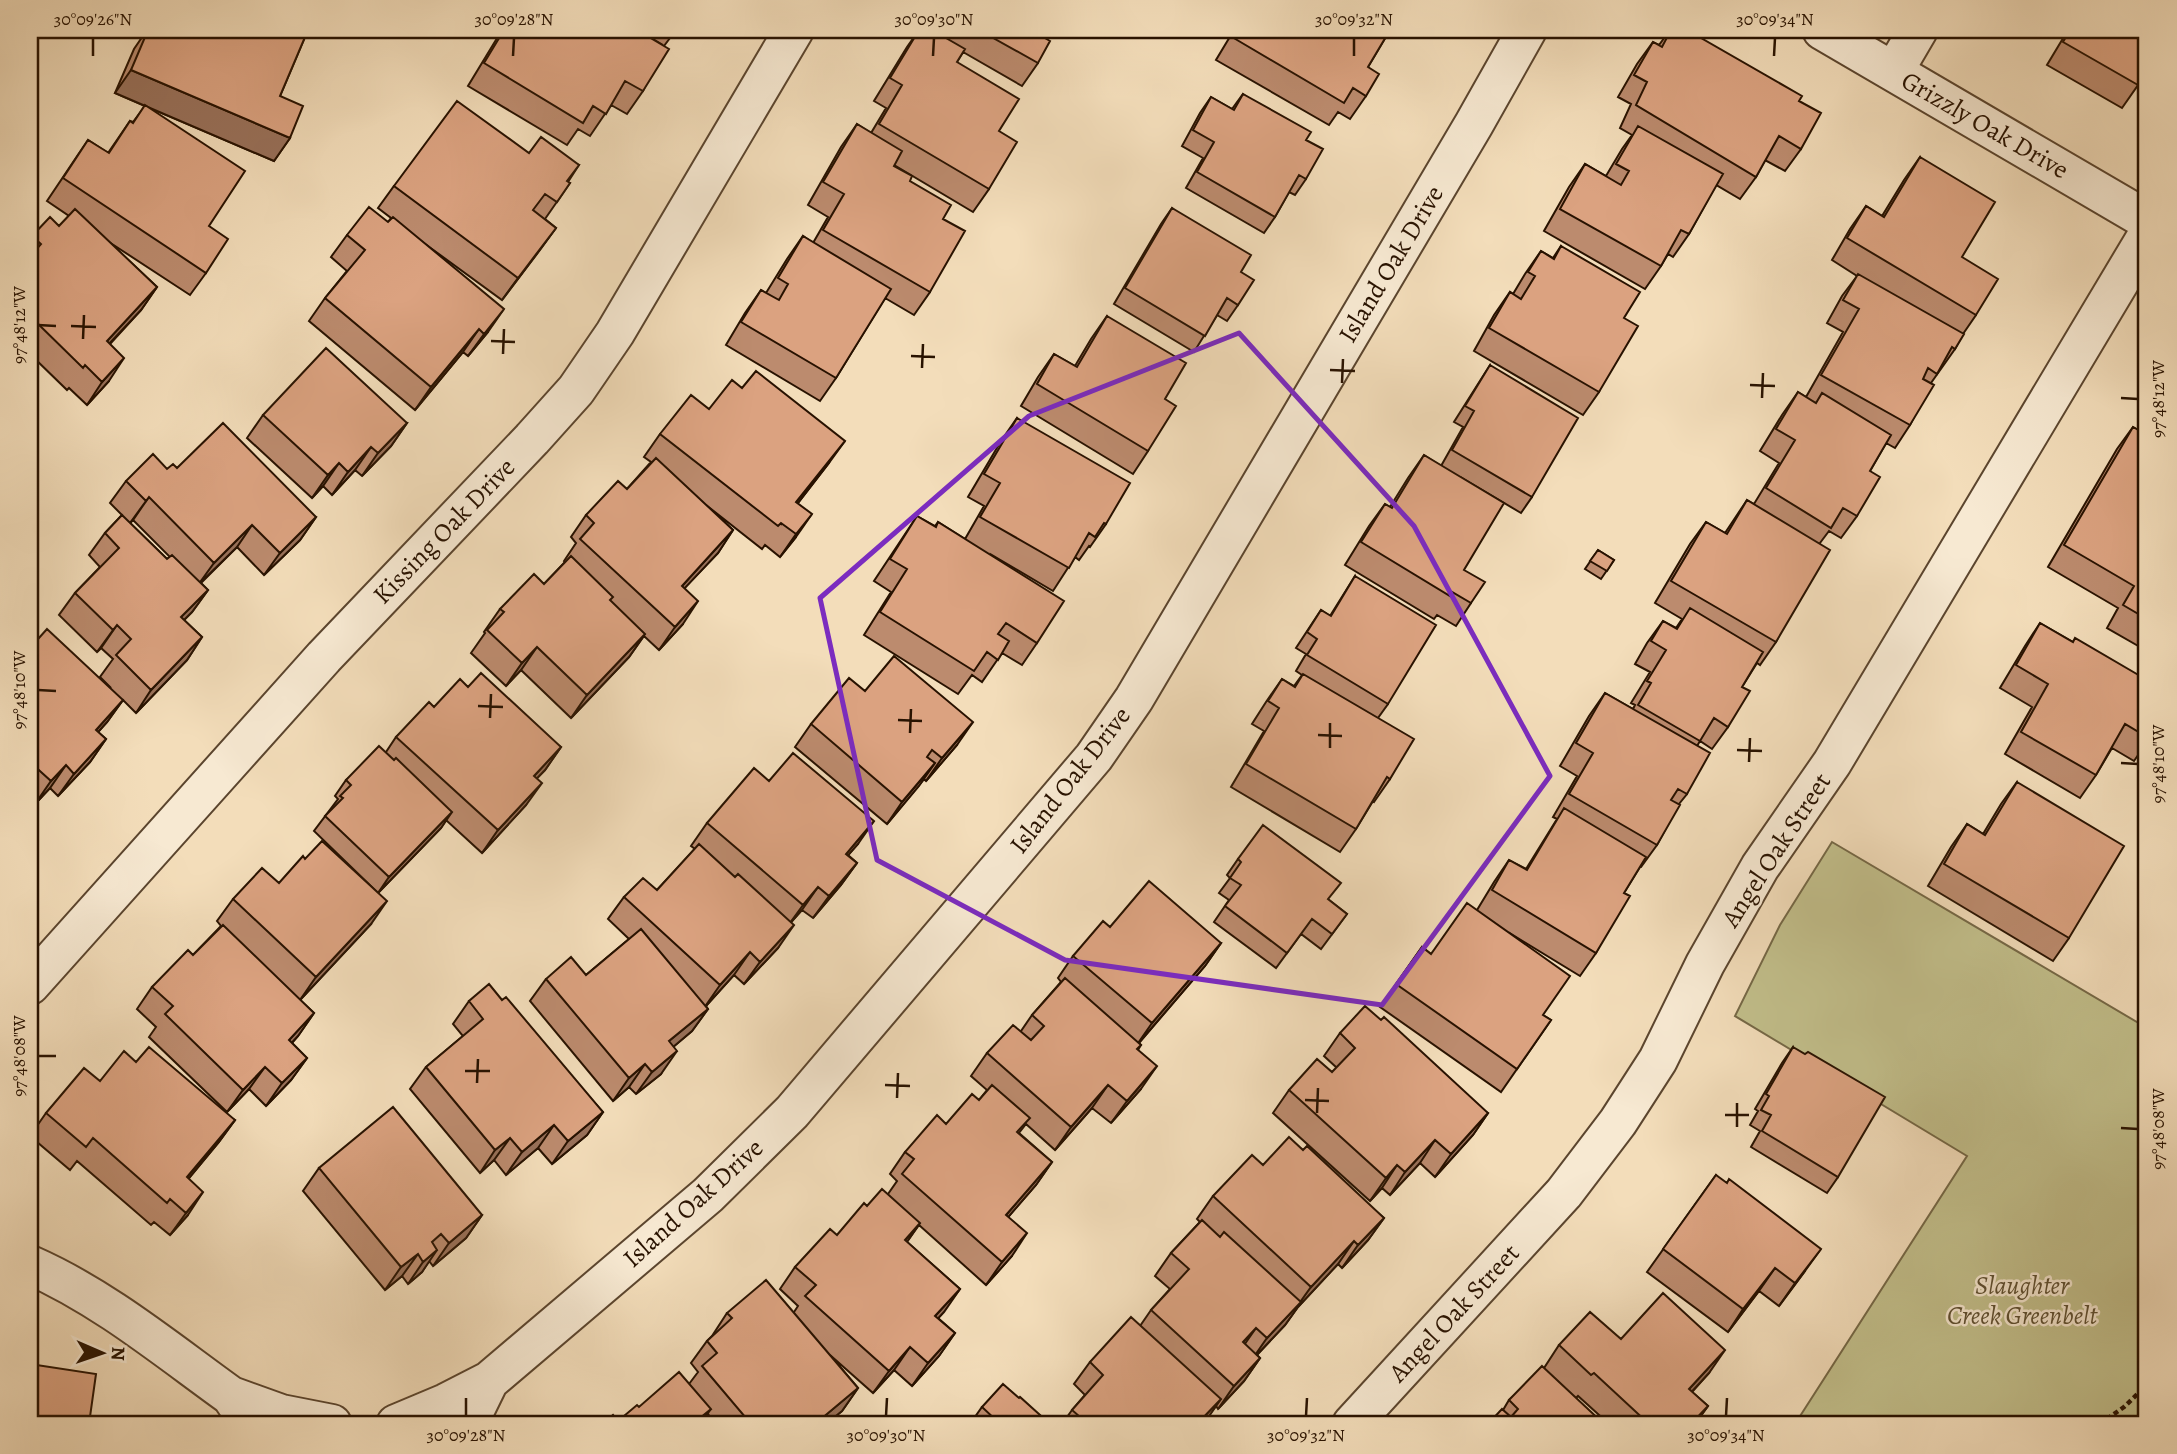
<svg xmlns="http://www.w3.org/2000/svg" width="2177" height="1454" viewBox="0 0 2177 1454" font-family="Alegreya,serif">
  <rect width="100%" height="100%" fill="#f3ddba"/>
  <filter id="stains"><feTurbulence type="fractalNoise" baseFrequency=".00286" numOctaves="4"/><feColorMatrix values="0 0 0 0 .2 0 0 0 0 .09 0 0 0 0 .02 0 0 0 .5 -.17"/></filter>
  <radialGradient id="worn" r=".72"><stop offset=".6" stop-color="#630" stop-opacity="0"/><stop offset="1" stop-color="#630" stop-opacity=".3"/></radialGradient>
  <path fill="#c2bf8b" stroke="#756846" stroke-width="2" d="M1832 842 2147 1028V1424H1795L1967 1156 1735 1016 1780 925Z"/>
  <g fill="none" stroke-linecap="round" stroke-linejoin="round">
    <defs>
      <path id="street" d="M1822 30 2147 220
        M1894 71 1918 30
        M30 985 324 657 532 439 576 390 615 333 794 30
        M30 1265C103 1297 167 1350 231 1396
        M489 1381 708 1195 792 1112 1094 757 1134 699 1474 124 1527 30
        M250 1424 231 1396 281 1414 332 1424
        M396 1424 446 1403 489 1381 468 1424
        M1352 1424 1564 1193 1618 1122 1658 1060 1705 964 1760 867 1832 763 2147 236"/>
    </defs>
    <use href="#street" stroke="#5b452e" stroke-width="42"/>
    <path stroke="#281200" stroke-width="4.5" stroke-dasharray="5 3.5" stroke-linecap="butt" d="M2100 1424 2124 1407 2147 1385"/>
    <use href="#street" stroke="#f7e9d2" stroke-width="38"/>
  </g>
  <path fill="#bc8b6e" stroke="#281200" stroke-width="2" fill-rule="evenodd" d="M147 30H159L165 32 166 30H308L280 96 290 138 274 161 150 108 209 226 206 273 190 295 109 242 157 287 141 310 110 344 109 381 87 405 69 388 67 390 30 354V239L32 236 59 226 69 216 47 201 88 140 108 153 130 121 133 122 145 106 115 93 134 49Z
    M502 30H637L663 45 638 30H676L664 46 643 91 627 114 611 105 590 136 578 129 567 145 468 86Z
    M919 30H1034L1033 31 1038 63 1022 86 963 52 957 62 999 131 989 189 973 212 894 165V166L910 181 943 219 930 292 914 315 885 298 836 378 820 401 726 345 745 313 761 290 766 293 787 259 803 236 813 243 828 217 808 205 841 147 857 124 871 133 886 108 874 101 907 47Z
    M1234 30H1390L1368 67 1366 96 1350 119 1338 112 1329 125 1216 60Z
    M1670 30H1687L1799 101 1801 149 1785 171 1765 160 1756 177 1740 199 1716 185 1689 234 1673 257 1668 254 1661 266 1645 289 1544 231 1569 187 1585 164 1606 176 1622 149 1632 135 1620 128 1631 104 1618 97 1637 64 1653 42 1659 45Z
    M2068 30H2147L2138 85 2122 108 2047 65Z
    M1243 94 1306 140V179L1295 195 1289 192 1275 217 1264 233 1186 188 1203 158 1182 146 1200 113 1211 97 1232 109Z
    M529 153 579 165 568 182 570 183 545 219 556 228 502 300 421 241 488 332 468 356 463 352 415 410 309 321 325 298 347 271 331 257 347 235 388 222 391 218 378 208 394 186Z
    M1920 157 1962 257 1976 315 1963 334 1955 349 1931 383 1910 425 1895 448 1886 443 1870 471 1857 516 1841 538 1829 531 1820 543 1776 642 1760 665 1757 663 1742 687 1728 727 1712 749 1700 741 1697 746 1687 794 1679 804 1657 845 1641 867H1640L1624 893 1596 953 1580 976 1511 934 1543 1015 1551 1020 1501 1092 1380 1007 1422 947 1431 954 1477 910 1494 882 1509 860 1526 869 1557 819 1553 817 1577 776 1560 766 1589 716 1605 693 1633 709 1635 705 1631 703 1650 672 1635 664 1647 643 1663 621 1676 628 1682 619 1655 603 1690 544 1706 522 1725 533 1747 500 1754 504 1779 463 1760 451 1782 415 1798 392 1806 397 1843 332 1827 323 1842 296 1857 276 1832 260 1850 229 1866 206 1882 216 1904 180Z
    M1172 208 1241 272 1238 305 1227 321 1217 315 1194 352 1114 304 1161 224Z
    M1561 246 1624 318 1599 392 1583 415 1474 351 1494 315 1510 292 1513 294 1525 274 1541 251 1553 258Z
    M1107 316 1165 399 1148 451 1133 474 1021 406 1038 377 1054 354 1075 366 1091 339Z
    M1490 365 1532 497 1521 513 1462 478 1464 570 1471 603 1456 626 1437 615 1434 619 1345 565 1369 526 1385 504 1390 507 1408 478 1424 455 1441 466 1463 427 1454 422Z
    M709 409 829 463 798 503 796 537 780 557 765 545 762 549 706 505 733 530 718 553 684 588 683 624 659 650 644 636 629 657 571 718 521 670 506 686 471 653 485 633 484 632 500 609 544 584 565 562 564 561 576 543 571 537 586 515 627 489 651 462 644 457 660 434Z
    M263 415 407 423 391 446 362 476 355 470 332 495 323 486 312 498 247 438Z
    M1017 418 1106 524 1090 547 1089 546 1079 560 1075 557 1053 591 992 555 1037 643 1022 665 1002 653 982 682 972 675 958 694 864 635 891 592 874 581 917 516 935 526 938 522 965 539 984 506 968 497 1001 441Z
    M2133 427 2147 435V636L2140 647 2107 628 2118 608 2048 567 2117 449Z
    M177 468 316 517 300 540 264 575 237 547 201 583 208 590 192 612 184 620 202 637 187 660 136 713 123 700 107 722 98 732 106 739 90 762 58 796 50 788 35 804 32 801 30 805V648L111 688 100 677 113 659 101 648 97 652 59 615 75 593 100 567 89 555 105 533 122 515 110 503 126 481 167 469ZM133 520 170 557 167 559 130 523Z
    M1598 550 1614 560 1601 579 1585 569Z
    M1355 576 1388 704 1378 718 1390 779 1374 802 1373 801 1356 829 1340 852 1231 787 1264 731 1252 724 1266 702 1282 679 1294 686 1302 675 1296 671 1306 654 1296 648 1321 610 1330 616Z
    M2040 623 2073 642 2147 680V742L2134 761 2112 748 2096 775 2080 798 2005 754 2032 707 2000 688 2025 646Z
    M468 687 561 747 545 770 537 778 526 805 482 853 446 820 441 828 378 893 314 831 338 799 335 796 346 780 386 752 396 737 434 707Z
    M865 691 957 745 926 781 924 779 887 824 795 747 811 724Z
    M769 781 858 844 848 855 857 863 841 885 813 918 802 910 791 922 778 948 744 984 734 975 706 1006 708 1009 692 1031 673 1047 661 1074 636 1094 629 1087 613 1101 530 1001 546 979 586 975 629 939 608 919 624 897 657 890 695 849 691 846 707 823Z
    M2017 782 2069 938 2053 961 1928 886 1951 847 1967 824 1983 834 2001 804Z
    M1238 859 1329 900 1347 914 1321 949 1301 934 1276 968 1214 922 1229 900 1219 893 1230 878 1227 875Z
    M279 883 371 924 300 1000 314 1013 298 1036 292 1043 307 1058 291 1080 266 1106 249 1089 227 1112 149 1037 156 1027 137 1009 152 987 193 955 221 926 217 921 233 899Z
    M1110 927 1221 943 1205 966 1139 1043 1141 1045 1138 1050 1141 1089 1111 1123 1092 1108 1055 1150 1026 1124 1019 1133 1052 1162 1036 1185 1008 1217 1012 1256 986 1285 919 1225 907 1242 960 1289 938 1318 955 1333 939 1356 912 1386 894 1370 873 1393 830 1355 858 1388 842 1411 826 1424H716L708 1414 700 1424H602L618 1421 639 1407 689 1384 698 1372 691 1363 707 1341 712 1336 727 1313 794 1312 798 1306 780 1289 795 1267 837 1235 867 1206 888 1194 897 1181 890 1174 905 1152 946 1124 979 1100 987 1090 971 1076 987 1053 1021 1031 1032 1015 1061 982 1058 978 1073 956Z
    M502 1000 603 1112 587 1135 552 1164 538 1148 506 1175 494 1160 480 1173 410 1089 426 1067 463 1036 453 1024 469 1001Z
    M1340 1033 1488 1113 1473 1135 1435 1177 1420 1163 1390 1195 1382 1188 1370 1201 1273 1113 1289 1090 1332 1072 1337 1068 1324 1056Z
    M1793 1047 1838 1177 1827 1193 1751 1147 1760 1131 1750 1125 1758 1111 1755 1109 1782 1063Z
    M136 1062 235 1120 219 1142 188 1179V1215L170 1235 154 1222 151 1225 77 1161 70 1170 30 1136 46 1113 100 1081Z
    M1303 1150 1384 1218 1368 1240 1342 1268 1338 1264 1298 1307 1285 1325 1257 1355 1260 1358 1244 1381 1218 1409 1216 1406 1202 1424H1062L1072 1410 1085 1395 1074 1384 1090 1362 1140 1326 1151 1310 1170 1289 1155 1276 1171 1253 1200 1222 1197 1219 1213 1196 1263 1165Z
    M319 1168 482 1215 466 1238 433 1266 429 1261 422 1272 408 1284 402 1276 385 1290 303 1191Z
    M1716 1175 1805 1271 1779 1306 1759 1291 1728 1332 1647 1272Z
    M1621 1339 1709 1373 1692 1392 1708 1406 1695 1424H1609L1578 1396 1576 1398 1488 1424 1503 1410 1509 1400 1544 1368 1559 1345Z
    M1019 1398 1050 1424H970L982 1407Z"/>
  <path fill="#99715a" stroke="#281200" stroke-width="2" d="M131 70 290 138 274 161 115 93Z
    M556 228 540 250 502 300 518 278Z
    M157 287 141 310 91 363 107 341Z
    M504 309 488 332 468 356 484 334Z
    M479 329 463 352 415 410 431 387Z
    M124 358 109 381 87 405 102 382Z
    M407 423 391 446 362 476 378 453Z
    M845 441 829 463 781 525 796 502Z
    M371 447 355 470 332 495 348 472Z
    M339 463 323 486 312 498 328 475Z
    M149 497 133 520 130 523 146 501Z
    M812 514 796 537 780 557 796 534Z
    M316 517 300 540 264 575 280 553Z
    M252 525 237 547 198 585 214 563Z
    M733 530 718 553 666 608 682 586Z
    M208 590 192 612 165 639 181 617Z
    M698 601 683 624 659 650 675 627Z
    M117 625 101 648 97 652 113 630Z
    M645 634 629 657 571 718 587 695Z
    M202 637 187 660 136 713 151 690Z
    M537 647 521 670 506 686 522 663Z
    M123 700 107 722 80 752 96 730Z
    M973 722 957 745 926 781 942 758Z
    M106 739 90 762 58 796 74 774Z
    M561 747 545 770 518 798 534 776Z
    M935 763 919 786 887 824 902 802Z
    M66 765 50 788 35 804 51 781Z
    M542 783 526 805 482 853 498 830Z
    M452 812 441 828 378 893 389 877Z
    M874 821 858 844 830 876 846 854Z
    M857 863 841 885 813 918 829 896Z
    M818 887 802 910 787 927 803 905Z
    M387 901 371 924 300 1000 316 977Z
    M794 925 778 948 744 984 760 962Z
    M1221 943 1205 966 1136 1046 1152 1023Z
    M750 952 734 975 704 1008 720 985Z
    M708 1009 692 1031 653 1064 669 1041Z
    M314 1013 298 1036 273 1063 289 1040Z
    M677 1051 661 1074 636 1094 652 1072Z
    M307 1058 291 1080 266 1106 282 1083Z
    M645 1064 629 1087 613 1101 629 1078Z
    M1157 1066 1141 1089 1111 1123 1127 1101Z
    M265 1067 249 1089 227 1112 243 1090Z
    M1108 1085 1092 1108 1055 1150 1071 1127Z
    M603 1112 587 1135 552 1164 568 1141Z
    M1488 1113 1473 1135 1435 1177 1451 1154Z
    M235 1120 219 1142 171 1200 187 1177Z
    M554 1125 538 1148 506 1175 522 1152Z
    M510 1138 494 1160 480 1173 495 1150Z
    M1435 1140 1420 1163 1390 1195 1405 1172Z
    M1052 1162 1036 1185 990 1238 1006 1215Z
    M1397 1165 1382 1188 1370 1201 1386 1178Z
    M203 1192 188 1215 170 1235 186 1213Z
    M482 1215 466 1238 433 1266 449 1243Z
    M1384 1218 1368 1240 1342 1268 1358 1245Z
    M920 1223 904 1246 905 1240Z
    M1027 1233 1012 1256 986 1285 1002 1262Z
    M1354 1241 1338 1264 1298 1307 1285 1325 1251 1361 1267 1338 1298 1305 1311 1287Z
    M1821 1249 1805 1271 1779 1306 1795 1283Z
    M437 1250 422 1272 408 1284 423 1262Z
    M418 1254 402 1276 385 1290 401 1267Z
    M1775 1268 1759 1291 1728 1332 1743 1309Z
    M960 1289 944 1312 919 1339 935 1316Z
    M1256 1328 1240 1351 1243 1342Z
    M955 1333 939 1356 912 1386 928 1363Z
    M910 1347 894 1370 873 1393 889 1371Z
    M1725 1350 1709 1373 1673 1412 1689 1389Z
    M1260 1358 1244 1381 1218 1409 1234 1386Z
    M858 1388 842 1411 826 1424H815Z
    M1221 1399 1205 1422 1202 1424H1197Z
    M1708 1406 1695 1424H1691Z
    M711 1409 700 1424H694Z"/>
  <path fill="#dba280" stroke="#281200" stroke-width="2" d="M148 30H159L170 35 173 30H308L280 96 303 106 290 138 131 70Z
    M504 30H637L669 49 643 91 625 81 606 114 593 106 583 123 484 63Z
    M919 30H932L965 49 957 62 1019 99 999 131 1017 142 989 189 879 124 902 85 890 78Z
    M979 30H1034L1033 31 1050 41 1038 63Z
    M1236 30H1390L1368 67 1379 74 1366 96 1353 88 1344 103 1232 37Z
    M1671 30H1687L1802 96 1799 101 1821 113 1801 149 1779 136 1756 177 1636 105 1647 82 1634 75 1653 42 1662 47Z
    M2070 30H2147V69L2138 85 2063 42Z
    M1243 94 1311 132 1306 140 1323 149 1306 179 1299 175 1275 217 1197 172 1214 142 1193 130 1211 97 1234 110Z
    M457 101 529 153 541 137 579 165 567 181 570 183 557 202 545 194 533 210 556 228 518 278 394 186Z
    M145 105 245 171 209 226 228 239 206 273 63 178 88 140 109 153 130 121 133 123Z
    M857 124 902 151 894 166 912 176 910 181 951 205 943 219 965 231 930 292 823 230 844 194 823 182Z
    M1638 126 1723 174 1689 234 1681 230 1661 266 1560 209 1585 164 1621 185 1629 171 1616 164Z
    M1920 157 1995 202 1962 257 1998 279 1976 315 1847 238 1866 206 1884 217Z
    M369 207 388 222 393 217 504 309 484 334 479 329 431 387 325 298 365 250 347 235Z
    M1172 208 1251 255 1241 272 1254 280 1238 305 1227 298 1205 336 1125 288Z
    M75 209 157 287 107 341 124 358 102 382 85 365 83 368 30 316V248L34 252 41 244 32 236 50 217 59 226Z
    M803 236 891 289 836 378 741 322 761 290 779 300 788 284 778 278Z
    M1561 246 1640 292 1624 318 1638 326 1599 392 1489 328 1510 292 1521 299 1535 276 1528 272 1541 251 1554 259Z
    M1858 274 1964 334 1955 349 1952 347 1937 374 1928 368 1923 379 1934 385 1910 425 1821 375 1859 309 1843 300Z
    M1107 316 1186 363 1165 399 1176 406 1148 451 1037 384 1054 354 1077 367Z
    M326 348 407 423 378 453 371 447 348 472 339 463 328 475 263 415Z
    M1490 365 1578 418 1532 497 1452 450 1474 411 1465 406Z
    M30 371 37 378 30 386Z
    M756 371 845 441 796 502 812 514 796 534 781 523 778 526 660 434 691 395 709 409 732 380 742 388Z
    M1798 392 1816 403 1822 393 1891 435 1870 471 1880 477 1857 516 1843 508 1831 528 1766 488 1795 440 1776 429Z
    M1017 418 1130 483 1106 524 1104 523 1095 537 1089 533 1069 568 980 517 1000 483 984 474Z
    M223 423 316 517 280 553 252 525 214 563 149 497 146 501 126 481 153 454 167 469 173 464 177 468Z
    M2133 427 2147 435V619L2123 605 2134 586 2064 545Z
    M1424 455 1504 503 1464 570 1485 582 1471 603 1452 592 1450 596 1361 542 1385 504 1392 508Z
    M656 458 733 530 682 586 698 601 675 627 580 539 594 523 586 515 618 481 627 489Z
    M1747 500 1830 550 1776 642 1671 581 1706 522 1727 534Z
    M122 515 167 559 172 555 208 590 181 617 202 637 151 690 116 655 131 639 117 625 113 630 75 593 119 548 105 533Z
    M917 516 936 527 938 522 1064 601 1037 643 1006 623 998 634 1009 641 998 660 987 652 974 671 880 612 907 569 890 559Z
    M1598 550 1614 560 1607 571 1590 561Z
    M571 556 613 597 610 600 645 634 587 695 537 647 522 663 487 630 504 612 500 609 534 574 544 584Z
    M1355 576 1436 625 1388 704 1307 655 1317 639 1307 632 1321 610 1331 616Z
    M1690 608 1763 652 1742 687 1750 691 1728 727 1714 718 1700 741 1638 705 1651 683 1647 681 1666 650 1651 641 1663 621 1677 629Z
    M2040 623 2073 642 2075 638 2147 680V737L2125 724 2096 775 2021 732 2048 684 2016 665Z
    M47 629 123 700 96 730 106 739 74 774 66 765 51 781 30 762V648Z
    M894 656 973 722 942 758 932 750 927 757 935 763 902 802 811 724 849 678 865 691Z
    M481 673 561 747 534 776 542 783 498 830 396 737 429 702 434 707 460 679 468 687Z
    M1303 674 1414 739 1390 779 1387 777 1356 829 1246 764 1279 708 1268 701 1282 679 1295 687Z
    M1605 693 1710 753 1687 794 1678 789 1671 800 1680 805 1657 845 1569 794 1593 753 1576 743Z
    M379 746 394 760 396 758 452 812 389 877 325 816 343 798 340 796 351 785 346 780Z
    M793 753 874 821 846 854 857 863 829 896 818 887 803 905 707 823 754 768 769 781Z
    M2017 782 2124 846 2069 938 1944 864 1967 824 1985 835Z
    M1564 808 1646 857 1624 893 1630 896 1596 953 1492 890 1509 860 1527 870Z
    M1263 825 1341 883 1328 899 1347 914 1332 934 1312 919 1287 953 1225 906 1241 885 1230 878 1241 862 1238 859Z
    M322 841 387 901 316 977 233 899 262 868 279 883 303 856 305 859Z
    M699 844 735 877 738 874 794 925 760 962 750 952 720 985 624 897 643 878 657 890Z
    M1149 881 1221 943 1152 1023 1073 956 1103 921 1110 927Z
    M1467 903 1570 976 1543 1015 1551 1020 1517 1069 1396 984 1422 947 1431 954Z
    M223 925 314 1013 289 1040 307 1058 282 1083 265 1067 243 1090 165 1014 173 1006 152 987 188 950 193 955Z
    M641 929 708 1009 669 1041 677 1051 652 1072 645 1064 629 1078 546 979 571 957 586 975Z
    M1065 978 1141 1045 1137 1049 1157 1066 1127 1101 1108 1085 1071 1127 987 1053 1013 1025 1031 1040 1044 1026 1032 1015Z
    M489 984 502 1000 506 997 603 1112 568 1141 554 1125 522 1152 510 1138 495 1150 426 1067 483 1019 469 1001Z
    M1365 1006 1381 1020 1384 1017 1488 1113 1451 1154 1435 1140 1405 1172 1397 1165 1386 1178 1289 1090 1317 1059 1332 1072 1355 1048 1340 1033Z
    M149 1047 235 1120 187 1177 203 1192 186 1213 170 1199 167 1203 93 1138 86 1147 46 1113 84 1068 100 1081 124 1051 136 1062Z
    M1793 1047 1805 1054 1808 1052 1885 1097 1838 1177 1762 1131 1771 1115 1761 1110 1769 1096 1766 1094Z
    M992 1085 1030 1118 1017 1132 1052 1162 1006 1215 1027 1233 1002 1262 902 1174 914 1159 905 1152 937 1115 946 1124 972 1094 979 1100Z
    M393 1107 482 1215 449 1243 441 1234 432 1242 437 1250 423 1262 418 1254 401 1267 319 1168Z
    M1289 1137 1303 1150 1307 1146 1384 1218 1358 1245 1354 1241 1311 1287 1213 1196 1252 1155 1263 1165Z
    M1716 1175 1727 1183 1729 1179 1821 1249 1795 1283 1775 1268 1743 1309 1663 1249Z
    M882 1189 920 1223 905 1240 960 1289 935 1316 955 1333 928 1363 910 1347 889 1371 805 1296 816 1285 795 1267 830 1229 837 1235 864 1203 867 1206Z
    M1202 1220 1220 1237 1224 1232 1301 1302 1267 1338 1256 1328 1243 1342 1260 1358 1234 1386 1151 1310 1189 1269 1171 1253Z
    M766 1280 858 1388 815 1424H801L799 1422 797 1424H751L702 1366 717 1353 707 1341 732 1318 727 1313Z
    M1663 1293 1725 1350 1689 1389 1708 1406 1691 1424H1649L1594 1373 1591 1375 1559 1345 1590 1312 1621 1339Z
    M1131 1317 1221 1399 1197 1424H1088L1072 1410 1103 1375 1090 1362Z
    M30 1364 96 1374 89 1424H30Z
    M1542 1366 1604 1424H1488L1502 1409 1511 1417 1518 1409 1509 1400Z
    M679 1372 711 1409 695 1422 697 1424H602L613 1415 618 1421 637 1405 639 1407Z
    M1003 1384 1019 1398 1020 1397 1050 1424H996L998 1422 982 1407Z"/>
  <path fill="none" stroke="#7b2cbf" stroke-width="5" stroke-linejoin="round" d="M1239 333 1414 526 1550 776 1382 1005 1065 960 877 860 820 598 1029 416Z"/>
  <path fill="none" stroke="#281200" stroke-width="2.5" d="M93 56V38M513 56 514 38M933 56 934 38M1354 56V38M1774 56 1775 38M38 325 56 326M71 326 96 327M83 339 84 315M491 341 515 342M503 354 504 329M911 356 935 357M922 368 923 344M1330 370 1355 371M1342 383 1343 359M1750 385 1775 386M1762 398 1763 373M2121 398 2138 399M38 690 56 691M478 706 503 707M490 718 491 694M898 720 922 721M910 733 911 709M1318 735 1342 736M1330 748V723M1737 750 1762 751M1749 762 1750 738M2121 763 2138 764M38 1056H56M465 1071H490M477 1083 478 1059M885 1085 910 1086M897 1098 898 1073M1305 1100 1329 1101M1317 1113 1318 1088M1725 1115H1749M1737 1127V1103M2121 1128 2138 1129M466 1416V1398M886 1416 887 1398M1306 1416 1307 1398M1726 1416 1727 1398"/>
  <g text-anchor="middle" dominant-baseline="central" stroke-width="5" stroke-linejoin="round" paint-order="stroke">
    <g font-size="26" fill="#281200" stroke="#f7e9d2">
      <text transform="translate(1985 125) rotate(30)">Grizzly Oak Drive</text>
      <text transform="translate(1391 264) rotate(-59)">Island Oak Drive</text>
      <text transform="translate(444 531) rotate(-46)">Kissing Oak Drive</text>
      <text transform="translate(1070 780) rotate(-52)">Island Oak Drive</text>
      <text transform="translate(1776 850) rotate(-57)">Angel Oak Street</text>
      <text transform="translate(693 1203) rotate(-42)">Island Oak Drive</text>
      <text transform="translate(1454 1313) rotate(-47)">Angel Oak Street</text>
    </g>
    <g font-size="26" font-style="italic" fill="#5e4f31" stroke="#f7e9d2">
      <text x="2022" y="1285">Slaughter<tspan x="2022" dy="30">Creek Greenbelt</tspan></text>
    </g>
  </g>
  <rect width="2177" height="1454" fill="none" stroke="#f3ddba" stroke-width="77"/>
  <g transform="translate(102 1353) rotate(92)" stroke="#f7e9d2" stroke-width="5" paint-order="stroke">
  <path d="M0-5L12 26L0 18L-12 26Z" fill="#281200"/>
  <text y="-10" font-size="19" font-weight="bold" text-anchor="middle" fill="#281200">N</text>
  </g>
  <rect x="38" y="38" width="2100" height="1378" fill="none" stroke="#281200" stroke-width="2.5"/>
  <g font-size="18" text-anchor="middle" fill="#281200">
    <text x="93" y="25">30°09'26"N</text>
    <text x="514" y="25">30°09'28"N</text>
    <text x="934" y="25">30°09'30"N</text>
    <text x="1354" y="25">30°09'32"N</text>
    <text x="1775" y="25">30°09'34"N</text>
    <text transform="translate(19 325) rotate(-90)" y="6">97°48'12"W</text>
    <text transform="translate(2158 399) rotate(-90)" y="6">97°48'12"W</text>
    <text transform="translate(19 690) rotate(-90)" y="6">97°48'10"W</text>
    <text transform="translate(2158 764) rotate(-90)" y="6">97°48'10"W</text>
    <text transform="translate(19 1056) rotate(-90)" y="6">97°48'08"W</text>
    <text transform="translate(2158 1129) rotate(-90)" y="6">97°48'08"W</text>
    <text x="466" y="1441">30°09'28"N</text>
    <text x="886" y="1441">30°09'30"N</text>
    <text x="1306" y="1441">30°09'32"N</text>
    <text x="1726" y="1441">30°09'34"N</text>
  </g>
  <rect width="100%" height="100%" filter="url(#stains)"/>
  <rect width="100%" height="100%" fill="url(#worn)"/>
</svg>
